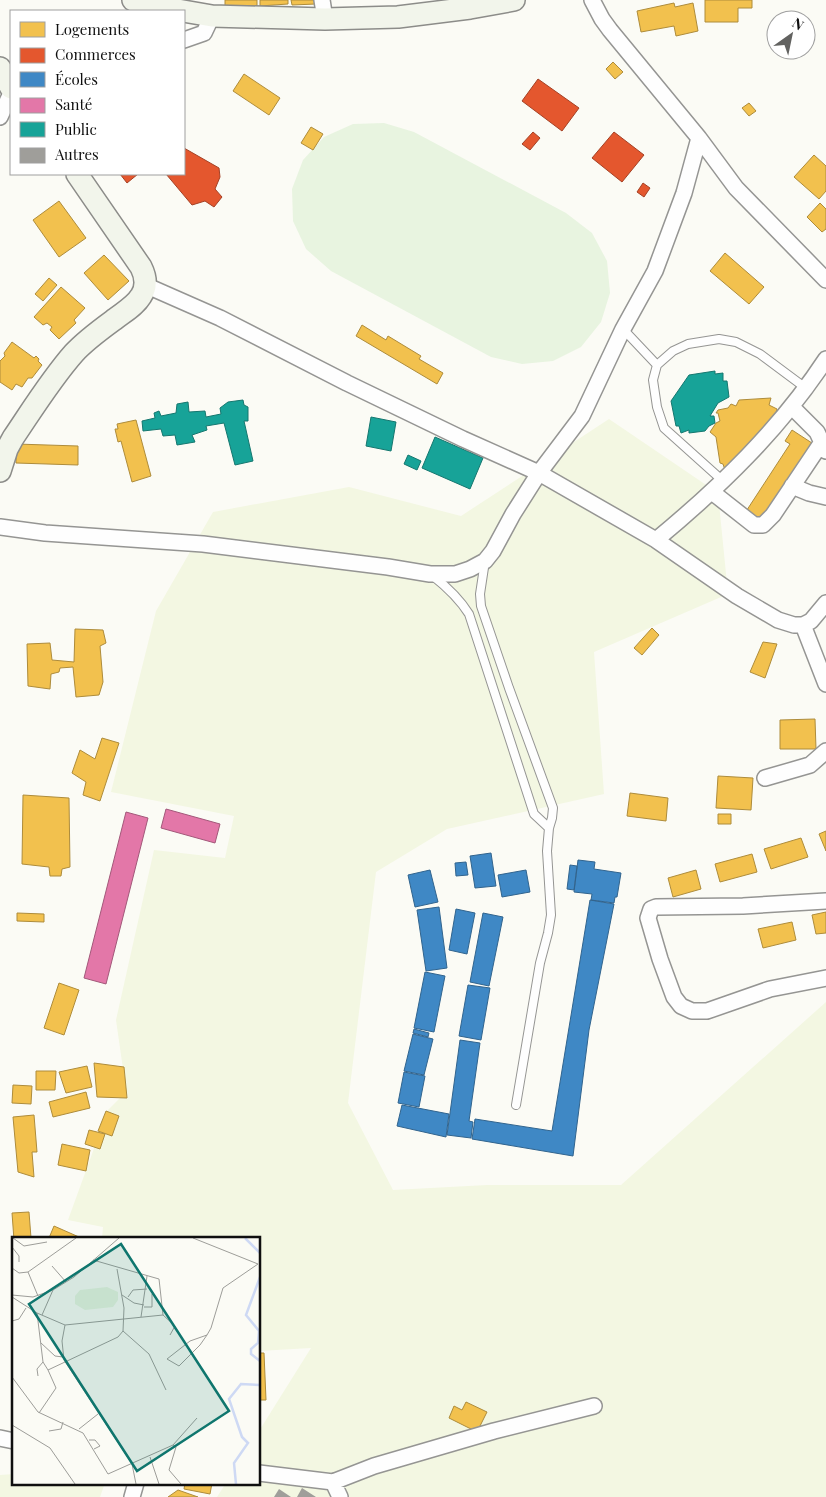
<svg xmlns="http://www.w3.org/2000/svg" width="826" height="1497" viewBox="0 0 826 1497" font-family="'Playfair Display',serif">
  <rect width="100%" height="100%" fill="#fbfbf5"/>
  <path fill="#f3f7e2" d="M609 419 718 493 728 594 594 652 604 794 447 829 376 872 348 1103 393 1190 487 1185H621L826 1002V1497H217L226 1483H259V1431L311 1348 259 1351V1238H102L103 1227 68 1220 108 1110 124 1094 127 1097 116 1020 154 850 225 858 234 816 111 792 156 611 213 512 349 487 461 516Z
    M14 1474V1483H105L100 1497H0V1475Z"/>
  <path fill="#e8f4e0" d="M384 123 414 132 566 213 592 233 607 261 610 293 601 322 581 347 553 361 522 364 491 357 331 271 306 249 293 221 292 189 303 160 324 137 353 124Z"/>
  <path fill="#f2c14e" stroke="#ae8c3b" d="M225 0H257V6H225Z
    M260 0H288V4L260 6Z
    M291 0H316V4L292 5Z
    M705 0H752V8H738V22H705Z
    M674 3 675 7 693 3 698 31 676 36 674 26 641 32 637 11Z
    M613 62 623 72 615 79 606 69Z
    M244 74 280 98 269 115 233 91Z
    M749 103 756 111 749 116 742 108Z
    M311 127 323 134 313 150 301 143Z
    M814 155 826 166V191L819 199 794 177Z
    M59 201 86 238 59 257 33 220Z
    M820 203 826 209V229L822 232 807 217Z
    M725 253 764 287 749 304 710 271Z
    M104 255 129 281 108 300 84 273Z
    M49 278 57 285 43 301 35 294Z
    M61 287 85 308 74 320 76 323 59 339 50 330 52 327 47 323 43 325 34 317Z
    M362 325 386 340 388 336 421 356 419 359 443 373 437 384 356 336Z
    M12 342 34 358 36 356 39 359 38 361 42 365 32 378H28L22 387 16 384 12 390 0 382V361L5 356 4 353Z
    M771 398 769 405 777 409 774 424H767L764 445 725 470 723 464 720 463 716 437 710 432 716 423 720 421 718 413H716L718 410 728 408 731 404 736 406 739 400Z
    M136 420 151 476 132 482 121 441 118 442 115 429H118L117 424Z
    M792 430 815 445 760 527 743 516 790 444 785 441Z
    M16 444 78 446V465L16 463Z
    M652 628 659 635 642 655 634 648Z
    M75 629 103 630 106 643 100 646 103 682 99 695 76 697 73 667 60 668 59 672 51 674 50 689 28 686 27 644 50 643 52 660 74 662Z
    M763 642 777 644 765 678 750 672Z
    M815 719 816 749H780V720Z
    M102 738 119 743 100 801 83 795 86 782 72 773 80 750 95 759Z
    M718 776 753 778 751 810 716 808Z
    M630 793 668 798 666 821 627 816Z
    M23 795 69 798 70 867 62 869 61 876H50L49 867 22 864Z
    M718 814H731V824H718Z
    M826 831V851L819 834Z
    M801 838 808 857 771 869 764 849Z
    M752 854 757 872 720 882 715 864Z
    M696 870 701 889 673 897 668 878Z
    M826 912V933L816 934 812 915Z
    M17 913 44 914V922L17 921Z
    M792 922 796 940 763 948 758 929Z
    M59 983 79 990 64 1035 44 1028Z
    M94 1063 124 1067 127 1098 97 1097Z
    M87 1066 92 1087 66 1093 59 1072Z
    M36 1071H56L55 1090H36Z
    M13 1085 32 1086 31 1104 12 1103Z
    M86 1092 90 1108 53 1117 49 1102Z
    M106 1111 119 1116 112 1136 98 1131Z
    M34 1115 37 1152H32L34 1177 18 1172 13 1117Z
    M89 1130 105 1134 100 1149 85 1144Z
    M62 1144 90 1150 86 1171 58 1165Z
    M29 1212 31 1238H14V1240L12 1213Z
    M54 1226 79 1237 78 1238H49Z
    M259 1353H264L266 1400H259Z
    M466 1402 487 1412 477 1432 449 1418 454 1406 462 1410Z
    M185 1483H212L210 1494 184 1489Z
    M178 1490 198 1497H168Z"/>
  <path fill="#e4572e" stroke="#a44125" d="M538 79 579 108 562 131 522 101Z
    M533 132 540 138 530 150 522 144Z
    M614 132 644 155 622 182 592 158Z
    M184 148 219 168 220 177 215 189 222 197 214 207 205 201 192 205 166 174H184Z
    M120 174H138L127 183Z
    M643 183 650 188 644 197 637 192Z"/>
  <path fill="#3f88c5" stroke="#31648e" d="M491 853 496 886 475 888 470 856Z
    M578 860 595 862 594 869 621 873 617 897H615L614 903 591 900 592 894 574 892Z
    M466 862 468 875 456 876 455 863Z
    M570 865 577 866 574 890 567 889Z
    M430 870 438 902 415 907 408 875Z
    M526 870 530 892 502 897 498 875Z
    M590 900 614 904 589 1030 573 1156 472 1139 475 1119 552 1131Z
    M439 907 447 968 426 971 417 910Z
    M456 909 475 913 467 954 449 950Z
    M483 913 503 917 489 986 470 982Z
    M425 972 445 976 434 1032 414 1028Z
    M468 985 490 988 481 1040 459 1036Z
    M414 1029 429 1033 428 1037 413 1033Z
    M413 1034 433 1039 424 1075 404 1071Z
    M460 1040 480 1043 469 1121 473 1122 471 1138 447 1135Z
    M404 1072 425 1076 419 1107 398 1103Z
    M402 1105 449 1114 446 1137 397 1126Z"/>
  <path fill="#e377a8" stroke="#a3587a" d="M166 809 220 824 215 843 161 828Z
    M126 812 148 818 106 984 84 978Z"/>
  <path fill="#17a398" stroke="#15776f" d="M715 371V374L723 373V381H727L729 397 718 403 710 416H714L715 423 709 426 705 431 689 433V430L681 433 679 426H676L671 401 689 375Z
    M243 400 244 405 248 407V421H244L253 461 235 465 224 423 206 426 207 430 192 435 195 442 177 445 175 435 163 436 161 429 143 431 142 421 155 418 154 413 159 411 161 416 176 413 177 404 188 402 189 412 205 411 206 417 221 414 220 408 228 402Z
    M371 417 396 422 391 451 366 446Z
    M435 437 483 458 470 489 422 468Z
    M408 455 421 461 417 470 404 464Z"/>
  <path fill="#9f9e9a" d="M302 1488 316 1497H297Z
    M279 1489 291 1497H274Z"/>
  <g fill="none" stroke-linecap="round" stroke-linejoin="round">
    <defs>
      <path id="lane" d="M623 329 657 365
        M723 481 664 428 657 407 653 380 657 365 673 351 688 344 719 339 736 342 760 354 807 389
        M485 561 480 594 481 606 509 688 553 808 552 818 549 828 547 851 551 915 548 933 540 963 516 1105
        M433 576C447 587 459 598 469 614L534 814 549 828"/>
      <path id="street" d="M322 0 325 19
        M592 0 602 19 610 30 699 138 736 188 826 280
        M184 40 204 33 212 16
        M0 117 11 93
        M145 285 220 318 347 383 463 439 539 473 656 540 737 596 778 620 794 625H803L811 621 826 603
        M792 407 817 432 826 451
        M792 486 809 493 826 497
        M712 492 754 525H763L773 515 822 442
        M0 527 45 533 203 544 388 567 430 574H455L470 569 485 561 493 551 513 514 539 473 582 416 623 329 655 271 684 193 699 138
        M656 540C720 487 780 429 826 359
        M803 625 826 684
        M765 778 810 765 826 751
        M826 901 743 906 656 907 651 909 648 918 660 959 674 997 681 1006 692 1011H707L770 989 826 978
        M0 1438 14 1441
        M259 1473 333 1482 340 1497
        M333 1482 374 1466 494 1431 594 1406
        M132 1497 136 1483"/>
      <path id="secondary" d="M133 0 148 5 212 16 325 19 398 17 470 8 514 0
        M0 68 11 88
        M0 471 7 449 13 438C32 410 51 379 74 353 86 340 100 330 115 319 124 312 135 306 141 296 147 287 146 277 141 267L77 174"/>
    </defs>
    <use href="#lane" stroke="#959593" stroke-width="10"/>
    <use href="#street" stroke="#959593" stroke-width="18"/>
    <use href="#secondary" stroke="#8c8c89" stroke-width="24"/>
    <use href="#lane" stroke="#fefefe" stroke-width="8"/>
    <use href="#street" stroke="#fefefe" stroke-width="15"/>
    <use href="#secondary" stroke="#f2f5eb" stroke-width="21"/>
  </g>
  <g transform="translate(12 1237)">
    <rect width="248" height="248" fill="#fbfbf5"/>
    <path d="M95 50 106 55V63L101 70 73 73 63 67V59L68 53Z" fill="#e8f4e0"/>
    <path fill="none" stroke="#ced9f4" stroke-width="2.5" d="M233 1 248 16M248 40 234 78 247 94 246 106 239 112V117L248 124M224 247 222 226 236 206 230 200 217 162 229 147 248 148"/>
    <path fill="none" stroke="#9d9d99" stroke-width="1" d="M1 1 12 9 35 5M181 1 246 27M0 10 7 19V25M81 23 147 42 151 78M40 29 54 45M0 31 7 36 16 35 64 1M16 35 26 59M0 58 21 60 41 53 62 40 107 1M110 58 122 66 132 68M0 60 25 76 53 88 50 104 52 123 120 227 124 247M116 60 121 53 135 52M132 70H140V57M25 76 31 125 36 133 106 100 111 94 112 71 105 32M30 78 41 53M129 80 135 39M0 84 7 82 14 71M53 88 151 78 163 89 158 98M111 94 137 117 154 153M195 98 178 104 155 122 167 129 188 108 195 98 199 91 211 51 246 27M29 106 43 119 51 120M26 139 25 132 31 125M0 140 26 175 71 196 96 237 161 208 164 210 157 233 169 247M27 176 44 151 36 133M0 188 38 211 63 247M67 192 86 177M37 194 49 192 51 185M77 203H83L88 209 82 212M161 208 185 181M138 220 147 247"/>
    <path fill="#0f766e" fill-opacity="0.15" stroke="#0f766e" stroke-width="2.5" d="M109 7 217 174 125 234 17 67Z"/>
    <rect width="248" height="248" fill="none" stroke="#0f0f0f" stroke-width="2.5"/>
  </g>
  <rect x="10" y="10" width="175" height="165" fill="#ffffff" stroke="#9f9f9f"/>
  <rect x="20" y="22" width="25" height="15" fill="#f2c14e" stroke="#9f9f9f"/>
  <text x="55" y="35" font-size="15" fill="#0f0f0f">Logements</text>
  <rect x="20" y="48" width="25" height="15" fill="#e4572e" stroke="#9f9f9f"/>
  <text x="55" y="60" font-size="15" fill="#0f0f0f">Commerces</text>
  <rect x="20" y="72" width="25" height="15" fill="#3f88c5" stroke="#9f9f9f"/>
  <text x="55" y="85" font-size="15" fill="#0f0f0f">Écoles</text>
  <rect x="20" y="98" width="25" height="15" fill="#e377a8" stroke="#9f9f9f"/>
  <text x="55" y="110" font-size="15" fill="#0f0f0f">Santé</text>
  <rect x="20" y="122" width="25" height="15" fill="#17a398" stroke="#9f9f9f"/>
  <text x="55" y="135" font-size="15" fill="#0f0f0f">Public</text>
  <rect x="20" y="148" width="25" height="15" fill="#9f9e9a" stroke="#9f9f9f"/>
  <text x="55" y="160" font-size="15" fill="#0f0f0f">Autres</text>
  <g transform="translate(791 35) rotate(33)"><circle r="24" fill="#ffffff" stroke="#9f9f9f"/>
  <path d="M0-4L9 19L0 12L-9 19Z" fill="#626260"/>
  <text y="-8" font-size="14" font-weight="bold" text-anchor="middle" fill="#0f0f0f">N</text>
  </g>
</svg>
